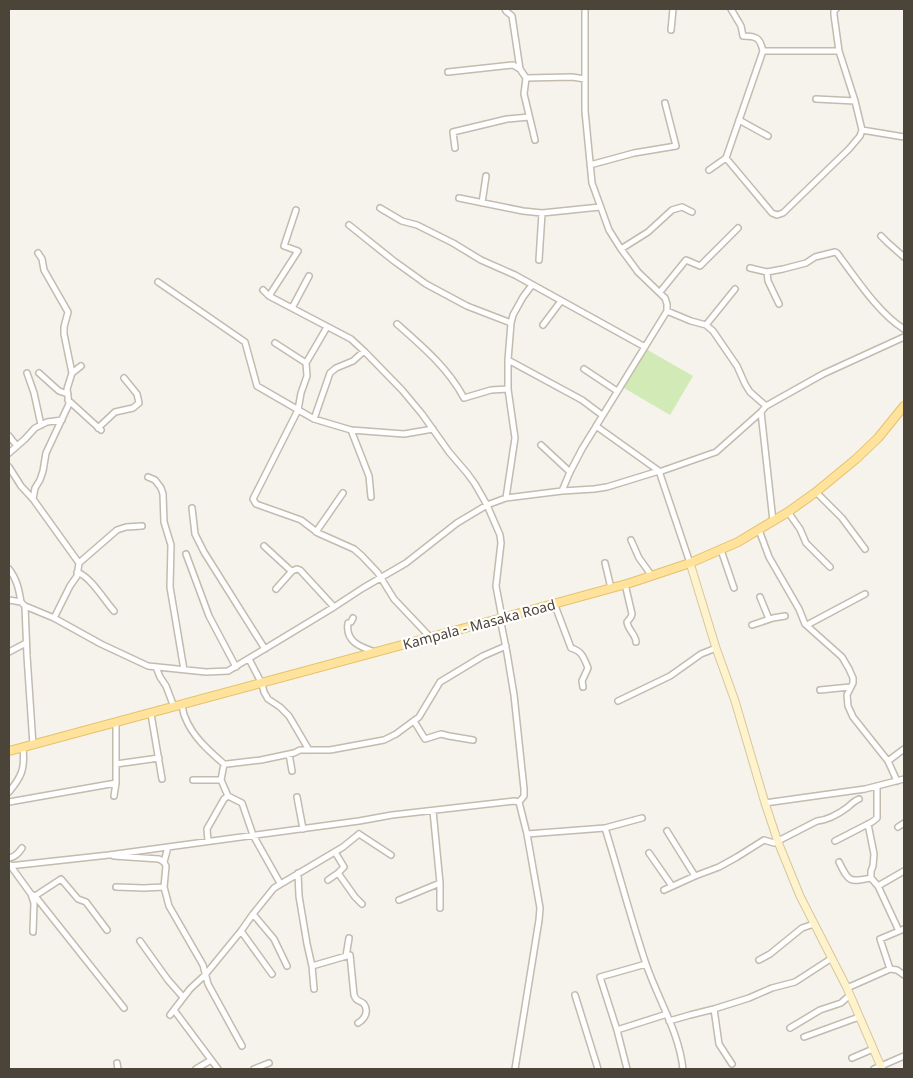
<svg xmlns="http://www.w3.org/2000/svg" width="913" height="1078" viewBox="0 0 913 1078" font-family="'Noto Sans',sans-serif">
  <rect width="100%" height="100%" fill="#f6f3ec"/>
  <path fill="#d2eab5" d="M646 349 693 376 670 415 624 388Z"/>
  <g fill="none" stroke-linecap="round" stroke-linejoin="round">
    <defs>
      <path id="street" d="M505 9 506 11 512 16 520 69 526 78 524 94 535 140
        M585 9V111L592 183 609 230 621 249 638 272 665 298 667 304V311L691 321 706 325 713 331 737 366 745 384 750 392 766 406
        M836 9 834 11V15L839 51 855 101 862 130 904 137
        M671 30 673 9
        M763 51H839
        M448 72 513 65 520 69
        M526 78 572 77 585 79
        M816 99 855 101
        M739 120 768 136
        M455 148 453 132 507 119 529 117
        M726 158 772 213 777 215 783 213 849 149 860 136 862 130
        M590 165 634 153 676 146 665 103
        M709 170 726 158 763 51C760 38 757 36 743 36L741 26 731 9
        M459 198 523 211 542 213 600 207
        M482 203 486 176
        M380 208 402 221 417 225 453 243 481 260 515 275 645 347
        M349 225 394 261 426 284 467 306 511 323
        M881 236 887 242 904 257
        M621 249 648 232 672 210 682 207 692 212
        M539 260 542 213
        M750 268 767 272 783 269 806 263 815 257 835 252 837 253C855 277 879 314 904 329
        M767 272 768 281 779 304
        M158 282 245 342 257 386 314 419 351 430 404 434 433 429
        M263 290 269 296 351 339 365 352 402 390 422 414 449 452 467 473 475 484 487 505 500 535 501 543 496 586 502 618
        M660 292 686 260 700 266 738 228
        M269 296 298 251 284 246 296 210
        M292 308 309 276
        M397 324C422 346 448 368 464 398L491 390 508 389
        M543 325 561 301
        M706 325 735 289
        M327 327 306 363 307 376 301 393 298 410 253 499 256 504 301 520 318 533 354 549 362 556 378 573 394 599 430 637
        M275 343 306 363
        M508 360 582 400 602 415
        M584 369 617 391
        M27 373 34 393 41 425
        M39 373 59 391 68 394
        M72 373 81 366
        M68 400 101 430
        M314 419 330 373 336 368 353 361 364 351
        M596 426 659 471 690 563
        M98 428 115 412 133 408 139 403 137 394 124 378
        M351 430 369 476 371 497
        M9 436 17 446
        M541 445 570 472
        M9 453 25 439 35 428 47 422 62 420
        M9 467 21 486 33 499 79 563
        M659 472 716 452 761 412
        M148 477 155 480 161 488 163 494 164 522 171 545 170 587 184 670
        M562 491 594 489 607 487 659 471
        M816 492 842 518 865 549
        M506 498 515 438 508 389V360L511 323 513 315 523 297 532 285
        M33 499 35 488 40 480 43 471 46 453 69 404 67 389 72 373 64 334V327L68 312 44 270 42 259 38 253
        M192 508 195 534 204 552 265 649
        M788 512 800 529 806 543 830 567
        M773 521 761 412 766 406 823 374 904 337
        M759 530 769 557 799 609 805 624 842 657 849 669 853 678V683L847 695 848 706 853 717 888 761 897 781
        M316 532 343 493
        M631 540 639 558 652 576
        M264 546 289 569 292 571 297 569 300 570 334 607
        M721 550 734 588
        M186 554 209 616 236 667
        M605 563 611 588
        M9 569C17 579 19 590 21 602
        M77 572C91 577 104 600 114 611
        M625 584 632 614 631 617 627 622C628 630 636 635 636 642
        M276 589 292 571
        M760 597 769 619
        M9 600 21 602 25 606 54 618 101 644 148 666 206 672 228 671 334 607 363 588 406 563 457 523 487 505 506 498 562 491 570 472 582 449 667 311
        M554 603 571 648C582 651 584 658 588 668L582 681 583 687
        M25 606 27 656 33 745
        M54 618 70 586 77 576 79 563 117 530 126 527 142 526
        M353 618 351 622 348 623C345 642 361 647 375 652
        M752 625 773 618 785 616
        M807 625 865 594
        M9 652 26 643
        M249 659 262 684 264 692 268 699 280 707 289 716 309 750
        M156 667 160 677 166 686 174 707
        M820 690 850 687
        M618 701 670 676 701 654 716 648
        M182 705C183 709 183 714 185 717 192 736 209 751 224 764H227L261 760 294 753 300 750H330L384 740 396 734 419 717 440 682 483 656 506 646
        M151 714 162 779
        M414 721 425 739 441 734 449 736 473 740
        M289 754 292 771
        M888 761 904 749
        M116 764 159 758
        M224 764 221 780 228 796 242 803 253 835 280 883
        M193 780H221
        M9 792C22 776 25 769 23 748
        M114 796 116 783V723
        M297 797 303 829
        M9 802 116 783
        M765 803 865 789 904 779
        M433 811 440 883V908
        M868 824 874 854 873 866 871 871V878L878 886 899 931
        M898 827 904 823
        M605 828C619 873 631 919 646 964 658 999 679 1032 683 1069
        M667 831 695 876
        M359 834 391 855
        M527 834 605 828 642 818
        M208 841 207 829 224 799 228 796
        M778 841 817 821C828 820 840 813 848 807 852 803 854 801 859 799
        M835 841 872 822 877 818V786
        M649 853 672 886
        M114 856 159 859 164 862 166 866 164 887 169 906 203 965 208 984 242 1046
        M9 858C15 857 18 854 22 848
        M164 862 168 847
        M839 862C849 883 850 882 871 878
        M10 865 31 894 34 903 33 932
        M9 866 109 855 359 821 392 815 514 801 519 802 524 796V789L514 695 507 653 500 618
        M298 873 299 896 307 944 312 966 314 989
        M338 873 355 897 362 904
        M328 880 338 873 344 867 335 852
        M878 886 904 871
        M116 887 144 888 164 887
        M664 890 695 876 719 867 737 857 764 840 774 843 778 842
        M31 894 35 896 61 879 78 899 86 902 107 930
        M35 896 124 1008
        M399 900 440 883
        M253 914 274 939 287 966
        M241 931 272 974
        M140 941 168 980 183 997
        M346 956 349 938
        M759 960 770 954 802 928 814 924
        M312 966 350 955 354 995C357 1003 359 999 364 1004 369 1011 365 1019 358 1023
        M890 969 880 939 904 929
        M847 988 890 969 897 970 904 975
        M575 995 598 1069
        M714 1009 719 1044 732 1064
        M174 1010 218 1069
        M170 1015 190 989 205 975 241 931 253 914 274 888 343 847 359 834
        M669 1021 690 1015 714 1009 749 998 772 988 795 982 832 958
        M790 1028 820 1010 841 1003 850 995
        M617 1030 667 1014
        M804 1037 859 1017
        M852 1058 873 1049
        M117 1063 118 1069
        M196 1069 211 1060
        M254 1069 269 1063
        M515 1069 539 920 540 908 527 834 519 802
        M627 1069 617 1030 600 977 646 964
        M874 1069 904 1056"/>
      <path id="secondary" d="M690 563 716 648 735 701 765 803 778 842 800 896 847 988 882 1069"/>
      <path id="primary" d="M9 751 502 618 630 583 690 563 738 542 788 512 816 492 856 459 878 438 904 406"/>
    </defs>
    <use href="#street" stroke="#c2bbae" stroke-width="8"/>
    <use href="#secondary" stroke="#d6c79b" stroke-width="9"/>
    <use href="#primary" stroke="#e6c16a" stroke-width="10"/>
    <use href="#street" stroke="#fff" stroke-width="5"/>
    <use href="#secondary" stroke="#fff3cd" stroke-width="7"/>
    <use href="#primary" stroke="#ffe39c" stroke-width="8"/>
  </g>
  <g text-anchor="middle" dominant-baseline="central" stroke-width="4.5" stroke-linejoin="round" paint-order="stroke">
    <g font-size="14" fill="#4b4439" stroke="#fff">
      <text transform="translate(479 624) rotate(-15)">Kampala - Masaka Road</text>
    </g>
  </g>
  <rect width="913" height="1078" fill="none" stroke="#4b4439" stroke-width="20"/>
</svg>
